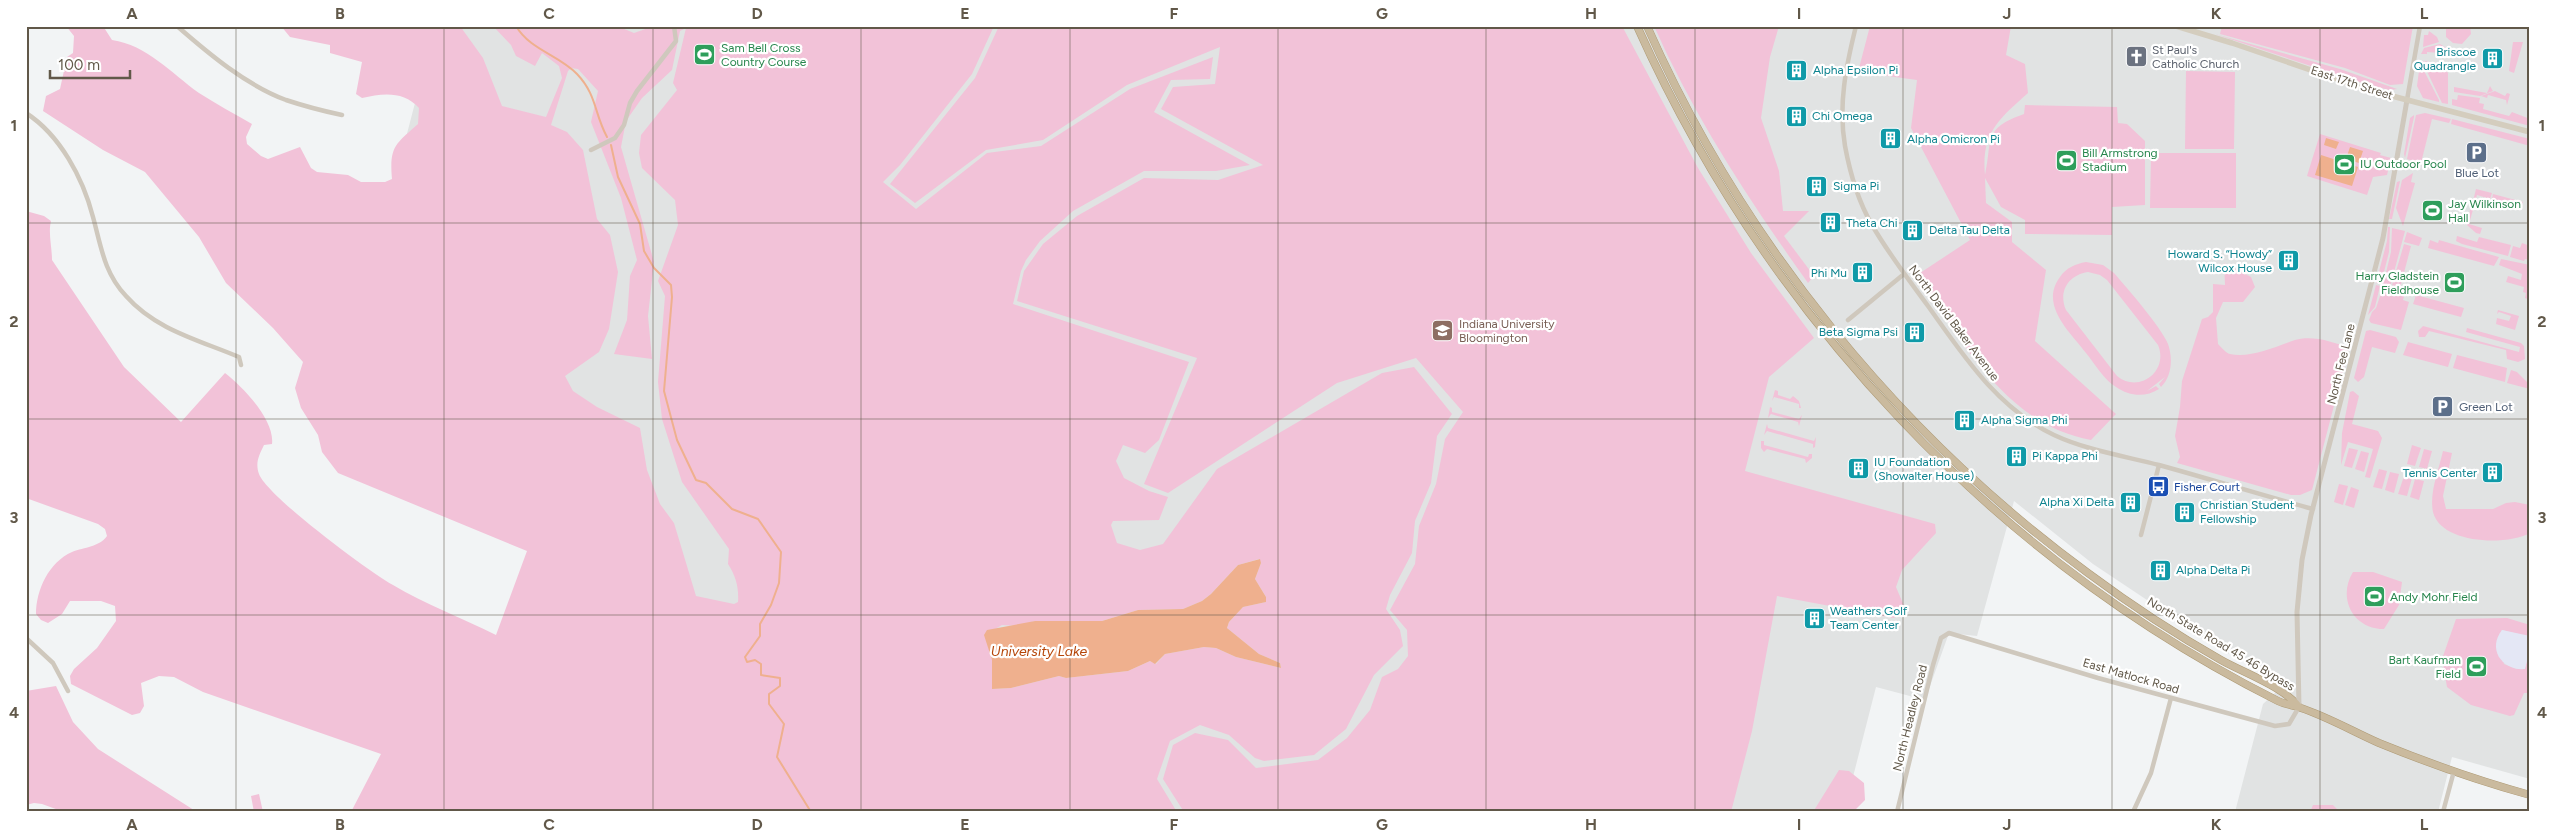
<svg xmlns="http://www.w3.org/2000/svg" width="2556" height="838" viewBox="0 0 2556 838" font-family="Figtree,sans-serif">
  <rect width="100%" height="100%" fill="#f2f4f5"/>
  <path fill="#e1e3e3" d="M435 26H2530V779L2452 757 2438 812H2235L2263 704 2288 681 2225 652 2093 564 2014 501 1977 636 1949 633 1925 700 1876 687 1844 812H564L637 536 324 453Z"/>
  <path fill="#f2c2d8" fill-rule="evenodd" d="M66 26H103L112 40C147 45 171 73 199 93 216 104 235 114 252 124L246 137 247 144 261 156 268 159 300 147 311 168 317 172 348 175 361 182H385L392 179C389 146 396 144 418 124L419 108C404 91 383 93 362 98L356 94 362 62 330 53V45L290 37 281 26H460L483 58 502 106 546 117 562 78 559 66 542 53 535 66 516 56 511 45 493 26H617L634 33 654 26H994L972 74 900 165 883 182 916 209 987 153 1041 146 1130 89 1213 57 1210 79 1171 80 1154 112 1250 165 1216 171H1144L1073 211 1040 241 1026 260 1021 271 1013 304 1189 362 1159 440 1145 453 1123 445 1116 461 1124 478 1149 491 1168 497 1159 520 1113 521 1111 525 1117 543 1140 550 1163 544 1217 469 1382 373 1414 367 1452 414 1437 436 1431 483 1415 521 1412 553 1390 595 1386 609 1400 630 1403 646 1374 675 1346 729 1314 755 1264 761 1255 758 1229 735 1200 725 1170 741 1157 779 1177 812H351L381 754 203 692 174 677 159 676 141 683 144 706 140 713 132 715 71 684 70 676 74 669 97 648 116 621 115 606 101 601H70L62 614 48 623 41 620 36 614C36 590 49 562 72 552 85 547 99 547 107 536L105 529 98 524 26 498V211L44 216 51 221C48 233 52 247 52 260L124 367 181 422 225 373C243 387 275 420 272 444L264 445C259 455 255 463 259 474 267 496 368 571 393 585 425 604 462 618 496 635L527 551 338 473 322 452 318 435 301 408 295 388 303 362 273 328 226 283 199 237 145 172 103 150 43 111 46 96 60 89 67 57 73 53 74 36ZM686 28 673 83 677 90 641 135 639 153 642 168 675 200 678 225 658 281 665 296 658 382 662 419 682 482 729 549 728 564C736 576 739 588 738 602L734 604 696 596 674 523 660 504 647 470 640 428 597 407 573 391 565 376 599 352 609 329 618 272 610 235 597 219 583 150 567 132 551 125 568 71 571 68 578 69 598 91 591 122 621 198 637 260 630 276 627 320 614 354 652 359 648 316 654 262 621 147 626 121 642 98 672 70 680 31ZM1259 559 1261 563 1255 579 1266 597V602L1243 607 1229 622 1227 628 1259 654 1280 663 1281 668 1236 657 1216 648 1204 647 1165 654 1156 664 1150 661 1128 671 1066 678 1059 676 1011 688 992 689V660L985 635 1002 625 1020 626 1035 621H1102L1138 610 1183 609 1202 601 1211 594 1238 565Z
    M999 26H1622L1698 168 1751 253 1814 338 1769 377 1745 471 1935 524 1936 533 1902 570 1896 587 1904 606 1894 618 1777 596 1752 731 1731 812H1184L1163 779 1173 745 1195 733 1228 740 1256 768 1318 760 1347 738 1370 710 1382 677 1398 669 1408 656 1407 630 1390 610 1415 564 1419 526 1436 484 1445 439 1463 412 1416 358 1337 383 1168 493 1144 484 1197 358 1017 301 1024 271 1043 244 1077 216 1144 178 1218 180 1263 165 1161 109 1173 87 1215 84 1220 47 1127 85 1043 140 986 150 915 203 890 184 975 78Z
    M1654 26H1779L1770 57 1761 118 1779 171 1783 211H1809L1784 236 1814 276 1808 283C1750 202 1695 118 1654 26Z
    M1870 26H2011L2006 55 2025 64 2028 93C1999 119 1981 133 1985 175 1993 139 1982 129 2024 114L2025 105 2117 107 2118 123 2127 124 2145 141V205L2112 207V235L2025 234V220L2001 207 1985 178 1986 203 2012 222V242L2046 270 2035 341 2116 414 2091 440C2006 425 1961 340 1917 275L1970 240 1911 128 1917 80 1858 72Z
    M2222 26H2413L2403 84 2390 85 2345 68 2220 34Z
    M2446 26H2470L2471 34 2462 44 2453 43 2446 37Z
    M2429 31 2437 37 2439 42 2423 47 2424 35H2428Z
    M2215 34 2340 69 2397 89 2389 90 2359 82Z
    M2513 42H2523L2514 73 2509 71Z
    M2440 44 2456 54 2427 52V54H2421L2424 48Z
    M2422 61 2439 63 2448 73V104L2442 103Z
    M2420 63 2439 100V102L2423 98 2417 86Z
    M2186 71 2235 72 2234 149H2185Z
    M2490 86 2493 91 2480 96 2454 92V87L2487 93Z
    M2495 91 2505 96 2507 93 2510 94 2507 105 2506 100 2488 95 2487 98 2481 96Z
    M2458 95 2480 98 2479 103 2484 104 2483 109 2509 116 2512 112 2530 119V126L2452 105V99L2457 100Z
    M2425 113 2451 119 2449 123 2432 119 2422 159 2425 162 2422 164 2407 159 2416 115Z
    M2414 115V117L2405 158 2404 154 2410 118Z
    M2452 119 2530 139V146L2451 124Z
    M2320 134 2381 153 2380 155 2391 158 2387 175 2373 177 2367 195 2307 176Z
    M2151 153H2236V208H2150Z
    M2413 173 2411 182 2415 183 2403 226 2396 208 2402 180Z
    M2400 181 2392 219H2389L2397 182Z
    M2476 189 2492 193 2490 199 2477 195 2475 202 2473 201Z
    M2493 194 2523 202 2522 205 2492 199Z
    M2471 205 2474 206 2469 224 2482 228 2480 234 2476 233 2467 225Z
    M2388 227H2390L2389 252 2381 284 2376 283 2387 241Z
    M2392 228 2405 231 2390 287 2383 285 2391 252Z
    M2407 232 2422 238 2419 246 2404 242Z
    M2457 236 2477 242 2479 237 2511 245 2508 256 2462 244 2456 241Z
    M2430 240 2438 243 2439 240C2458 246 2478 251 2499 257L2494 266 2428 248Z
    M2522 243 2530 246V260L2525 259 2524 261 2510 257 2513 246 2520 248Z
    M2404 244 2411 246 2400 288 2392 285Z
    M2501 259 2530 265V300L2525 298 2526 293 2523 292 2524 287 2506 282 2508 276 2521 280 2522 274 2499 265Z
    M2086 262 2103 265 2114 273C2127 288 2161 327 2168 344 2173 358 2172 376 2161 387L2159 384 2165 377 2147 391 2156 386 2159 389C2145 398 2129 396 2116 387 2104 380 2095 364 2086 353 2070 332 2039 305 2060 277 2066 268 2075 264 2086 262ZM2088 272 2100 275 2107 280 2158 345C2169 371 2139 394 2117 376L2066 310C2058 292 2068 275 2088 272Z
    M2224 263 2251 277 2255 287 2243 302H2223L2216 318 2218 344C2221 347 2226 353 2230 354 2249 359 2278 346 2295 340 2312 335 2334 342 2349 348L2312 490 2300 495H2291L2177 463 2180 457 2175 436 2180 407 2182 381 2202 319 2208 317 2213 312V284L2225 285Z
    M2376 285 2380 286 2375 307 2368 315Z
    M2383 287 2405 293 2403 300 2409 302 2401 330 2371 323 2369 320 2372 312 2376 308Z
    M2416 295 2464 308 2461 317 2413 304Z
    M2498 310 2519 316 2515 330 2496 324 2497 318 2509 321 2511 316 2499 312 2497 314Z
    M2423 326 2519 352 2520 347 2466 332 2467 328 2521 343 2524 346 2525 359 2518 362 2507 359 2506 350 2429 331 2425 337H2419L2418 331Z
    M2370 330 2396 337 2399 342 2395 353 2372 347 2364 377 2358 382 2354 378 2366 331Z
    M2408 342 2452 354 2448 367 2403 355Z
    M2457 355 2507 368 2505 382 2453 368Z
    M2511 370 2517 372 2530 385V389L2507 383Z
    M1775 390 1778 391V395L1790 399 1793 396 1799 401 1801 408H1799V404L1774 397 1772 401Z
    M2353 391 2359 396 2352 424 2378 431 2382 438 2370 478 2365 477 2373 449 2348 442 2341 465 2342 433 2350 392Z
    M1770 407 1772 408V412L1799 419 1802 415 1799 426 1798 422 1771 414 1768 418Z
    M1767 424 1768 428 1814 441 1816 437 1815 447 1813 448V444L1767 431 1764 435Z
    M1761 441H1764V445L1808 457 1809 454H1812V458L1806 463 1805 459 1767 449 1764 452 1761 448Z
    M2412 445 2421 448 2415 466 2407 464Z
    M2349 448 2358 450 2352 468 2344 466Z
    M2424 449 2432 451 2427 469 2419 467Z
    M2361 451 2369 453 2364 472 2355 469Z
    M2443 451 2452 453 2443 496 2446 509H2493L2506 503 2515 502 2530 505V533C2506 546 2441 544 2433 512 2429 493 2439 469 2443 451Z
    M2379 469 2387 471 2382 489 2373 487Z
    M2390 472 2399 474 2394 493 2385 490Z
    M2404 476 2412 478 2407 496 2398 494Z
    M2415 479 2424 481 2419 500 2410 497Z
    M2339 484 2348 486 2343 505 2334 502Z
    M2351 487 2359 490 2354 508 2345 505Z
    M2353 572H2373L2402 582 2399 605 2384 629C2353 629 2337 598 2353 572Z
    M2507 618 2530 625 2529 637 2502 630 2498 638 2504 664 2517 669 2525 668 2530 648V688L2527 693H2524L2514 715 2510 716 2471 705 2447 687 2442 659 2456 619Z
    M56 686 73 722 98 749 197 812H64L42 804 34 803 26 805V691Z
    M1839 770 1849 771 1864 783 1865 800 1853 812H1813Z
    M259 794 263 812H254L251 796Z
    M2313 805H2333L2340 812H2310Z"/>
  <path fill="#e4e7f5" d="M2502 630 2530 636V648L2525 669C2502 671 2487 649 2502 630Z"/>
  <path fill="#efb08e" d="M2326 138 2339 142 2336 149 2324 145Z
    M2350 147 2363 151 2359 163 2346 159Z
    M2321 155 2358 167 2352 186 2315 175Z
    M1260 559 1261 563 1255 579 1266 597V602L1243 607 1229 622 1227 628 1259 654 1280 663 1281 668 1236 657 1216 648 1204 647 1165 654 1155 664 1150 661 1128 671 1066 678 1059 676 1011 688 992 689V660L984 635 987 630 1035 621H1102L1138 610 1183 609 1202 601 1211 594 1238 565Z"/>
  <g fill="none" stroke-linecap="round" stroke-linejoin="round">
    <path stroke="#efb08e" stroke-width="2" d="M516 26C530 50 559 55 577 74 597 95 594 113 607 137
      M611 145 618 177 640 224 644 251 654 268 671 285 672 297 664 391 677 440 696 480 706 483 732 509 758 519 781 552 779 583 771 605 760 624V636L745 657 747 662 755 660 761 664V675L780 678V686L769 694V704L784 724 777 757 811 812"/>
    <defs>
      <path id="trunk" d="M1637 26C1767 316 1994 558 2278 701 2286 705 2293 705 2301 708 2328 717 2354 732 2379 743 2428 763 2479 781 2530 795
        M1647 26C1743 242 1897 433 2088 573 2131 605 2175 634 2221 660 2244 673 2284 687 2299 707"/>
    </defs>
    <use href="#trunk" stroke="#ae9a75" stroke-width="8"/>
    <path stroke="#cfc8bd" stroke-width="4.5" d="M177 26C209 54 246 85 286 100 304 106 323 111 342 115
      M1856 26C1846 66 1838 105 1845 146 1850 173 1858 201 1872 225 1888 253 1909 280 1928 306 1963 355 1997 408 2054 435 2086 450 2124 456 2159 465 2210 479 2261 495 2313 509
      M2407 100 2420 26
      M26 113C60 135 83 178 93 217 101 246 104 273 126 296 156 330 199 340 239 357L241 365
      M591 150 615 138 624 125 630 103 637 91 676 41 674 26
      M1848 320 1904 274
      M2141 535 2159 465
      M26 638 53 663 68 691
      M1897 812 1933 665 1941 638 1949 633 2098 678 2275 726 2289 724 2299 707
      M2133 812 2151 773 2171 698
      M2443 812 2454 771"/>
    <path stroke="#cfc8bd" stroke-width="5" d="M2299 707 2297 612 2302 560 2311 515 2383 238 2407 100"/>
    <path stroke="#d4cdbe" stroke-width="5.5" d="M2176 26 2232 43 2369 90 2530 132"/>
    <use href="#trunk" stroke="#caba9e" stroke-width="7"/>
  </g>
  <path fill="none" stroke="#615849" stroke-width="1" stroke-opacity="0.55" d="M236 26V812M444 26V812M653 26V812M861 26V812M1070 26V812M1278 26V812M1486 26V812M1695 26V812M1903 26V812M2112 26V812M2320 26V812M26 223H2530M26 419H2530M26 615H2530"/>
  <defs>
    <symbol id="stadium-square" viewBox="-11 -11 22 22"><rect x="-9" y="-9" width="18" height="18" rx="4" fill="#2e9e5b" stroke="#fff"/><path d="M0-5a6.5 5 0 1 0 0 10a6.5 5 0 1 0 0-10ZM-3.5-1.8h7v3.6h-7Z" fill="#fff"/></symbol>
    <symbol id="church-square" viewBox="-11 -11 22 22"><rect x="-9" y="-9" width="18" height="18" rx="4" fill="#6b7280" stroke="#fff"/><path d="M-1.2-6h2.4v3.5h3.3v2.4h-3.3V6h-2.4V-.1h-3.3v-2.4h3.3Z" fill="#fff"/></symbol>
    <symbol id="building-square" viewBox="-11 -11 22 22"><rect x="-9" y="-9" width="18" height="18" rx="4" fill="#0f9aa8" stroke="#fff"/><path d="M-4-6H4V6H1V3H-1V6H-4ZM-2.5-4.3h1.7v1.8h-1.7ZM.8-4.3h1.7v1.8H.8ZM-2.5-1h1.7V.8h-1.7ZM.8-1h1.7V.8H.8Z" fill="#fff"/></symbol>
    <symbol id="parking-square" viewBox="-11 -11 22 22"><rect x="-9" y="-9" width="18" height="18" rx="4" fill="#5c6f8a" stroke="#fff"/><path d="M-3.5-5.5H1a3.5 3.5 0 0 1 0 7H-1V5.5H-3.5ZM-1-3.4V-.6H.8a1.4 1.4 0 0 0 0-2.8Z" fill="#fff"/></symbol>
    <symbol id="university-square" viewBox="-11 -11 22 22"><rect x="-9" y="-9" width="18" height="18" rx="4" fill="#8d6e63" stroke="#fff"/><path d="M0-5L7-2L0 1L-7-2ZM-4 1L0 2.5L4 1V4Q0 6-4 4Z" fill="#fff"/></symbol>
    <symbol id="bus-square" viewBox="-11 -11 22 22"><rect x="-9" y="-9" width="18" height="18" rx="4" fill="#1a4fb4" stroke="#fff"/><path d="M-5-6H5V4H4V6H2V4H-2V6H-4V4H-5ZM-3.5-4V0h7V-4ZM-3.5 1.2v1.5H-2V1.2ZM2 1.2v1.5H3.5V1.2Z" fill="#fff"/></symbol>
  </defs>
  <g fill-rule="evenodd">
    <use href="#stadium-square" x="692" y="42" width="25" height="25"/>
    <use href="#church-square" x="2124" y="44" width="25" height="25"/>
    <use href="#building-square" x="2480" y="46" width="25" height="25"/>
    <use href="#building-square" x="1784" y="58" width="25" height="25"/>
    <use href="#building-square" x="1784" y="104" width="25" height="25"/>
    <use href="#building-square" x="1878" y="126" width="25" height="25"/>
    <use href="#parking-square" x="2464" y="140" width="25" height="25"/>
    <use href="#stadium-square" x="2054" y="148" width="25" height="25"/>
    <use href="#stadium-square" x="2332" y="152" width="25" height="25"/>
    <use href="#building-square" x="1804" y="174" width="25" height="25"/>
    <use href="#stadium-square" x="2420" y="198" width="25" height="25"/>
    <use href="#building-square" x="1818" y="210" width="25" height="25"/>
    <use href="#building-square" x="1900" y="218" width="25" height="25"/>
    <use href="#building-square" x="2276" y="248" width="25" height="25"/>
    <use href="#building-square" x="1850" y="260" width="25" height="25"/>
    <use href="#stadium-square" x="2442" y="270" width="25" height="25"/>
    <use href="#university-square" x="1430" y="318" width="25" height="25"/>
    <use href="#building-square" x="1902" y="320" width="25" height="25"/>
    <use href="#parking-square" x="2430" y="394" width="25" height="25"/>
    <use href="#building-square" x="1952" y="408" width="25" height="25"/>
    <use href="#building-square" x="2004" y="444" width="25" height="25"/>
    <use href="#building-square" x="1846" y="456" width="25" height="25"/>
    <use href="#building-square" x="2480" y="460" width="25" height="25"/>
    <use href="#bus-square" x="2146" y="474" width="25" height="25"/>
    <use href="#building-square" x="2118" y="490" width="25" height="25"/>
    <use href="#building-square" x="2172" y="500" width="25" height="25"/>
    <use href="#building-square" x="2148" y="558" width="25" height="25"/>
    <use href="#stadium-square" x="2362" y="584" width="25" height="25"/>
    <use href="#building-square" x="1802" y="606" width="25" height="25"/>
    <use href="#stadium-square" x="2464" y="654" width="25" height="25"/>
  </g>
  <g text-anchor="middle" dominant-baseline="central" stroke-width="4.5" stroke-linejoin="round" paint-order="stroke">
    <g font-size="12" fill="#27864d" stroke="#fff" text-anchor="start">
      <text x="721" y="48">Sam Bell Cross<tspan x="721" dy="14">Country Course</tspan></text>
      <text x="2082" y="153">Bill Armstrong<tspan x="2082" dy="14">Stadium</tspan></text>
      <text x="2360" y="164">IU Outdoor Pool</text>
      <text x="2448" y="204">Jay Wilkinson<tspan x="2448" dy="14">Hall</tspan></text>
      <text x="2439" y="276" text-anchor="end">Harry Gladstein<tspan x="2439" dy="14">Fieldhouse</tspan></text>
      <text x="2390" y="597">Andy Mohr Field</text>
      <text x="2461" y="660" text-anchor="end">Bart Kaufman<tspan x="2461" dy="14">Field</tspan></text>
    </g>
    <g font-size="12" fill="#5b616d" stroke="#fff" text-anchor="start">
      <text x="2152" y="50">St Paul's<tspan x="2152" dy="14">Catholic Church</tspan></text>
    </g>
    <g font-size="12" fill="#0d838f" stroke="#fff" text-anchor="start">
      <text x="2476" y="52" text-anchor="end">Briscoe<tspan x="2476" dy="14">Quadrangle</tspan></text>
      <text x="1813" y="70">Alpha Epsilon Pi</text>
      <text x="1812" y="116">Chi Omega</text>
      <text x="1907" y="139">Alpha Omicron Pi</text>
      <text x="1833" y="186">Sigma Pi</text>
      <text x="1846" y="223">Theta Chi</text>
      <text x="1929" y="230">Delta Tau Delta</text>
      <text x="2272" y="254" text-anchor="end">Howard S. “Howdy”<tspan x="2272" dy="14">Wilcox House</tspan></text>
      <text x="1847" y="273" text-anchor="end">Phi Mu</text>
      <text x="1898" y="332" text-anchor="end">Beta Sigma Psi</text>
      <text x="1981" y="420">Alpha Sigma Phi</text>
      <text x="2032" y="456">Pi Kappa Phi</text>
      <text x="1874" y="462">IU Foundation<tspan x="1874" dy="14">(Showalter House)</tspan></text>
      <text x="2477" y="473" text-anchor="end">Tennis Center</text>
      <text x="2114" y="502" text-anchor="end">Alpha Xi Delta</text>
      <text x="2200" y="505">Christian Student<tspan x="2200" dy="14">Fellowship</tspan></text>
      <text x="2176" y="570">Alpha Delta Pi</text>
      <text x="1830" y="611">Weathers Golf<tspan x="1830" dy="14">Team Center</tspan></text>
    </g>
    <g font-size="12" fill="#615849" stroke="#fff">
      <text transform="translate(2352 83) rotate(18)">East 17th Street</text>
      <text transform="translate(1954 323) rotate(53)">North David Baker Avenue</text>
      <text transform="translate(2341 364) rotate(-76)">North Fee Lane</text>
      <text transform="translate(2221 644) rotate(31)">North State Road 45 46 Bypass</text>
      <text transform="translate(2131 676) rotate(16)">East Matlock Road</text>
      <text transform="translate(1910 718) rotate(-76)">North Headley Road</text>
    </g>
    <g font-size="12" fill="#4e5e75" stroke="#fff">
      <text x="2477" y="173">Blue Lot</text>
      <text x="2459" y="407" text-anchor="start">Green Lot</text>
    </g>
    <g font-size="12" fill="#785e54" stroke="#fff" text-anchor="start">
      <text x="1459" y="324">Indiana University<tspan x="1459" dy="14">Bloomington</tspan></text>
    </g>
    <g font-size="12" fill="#164399" stroke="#fff" text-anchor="start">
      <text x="2174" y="487">Fisher Court</text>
    </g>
    <g font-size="14" font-style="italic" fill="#b54508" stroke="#fff">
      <text x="1039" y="651">University Lake</text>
    </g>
  </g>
  <rect width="2556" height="838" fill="none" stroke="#ffffff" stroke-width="55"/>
  <path d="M50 70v8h80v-8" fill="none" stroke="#615849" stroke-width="2.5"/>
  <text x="58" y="70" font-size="15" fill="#615849" stroke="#ffffff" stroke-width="4" paint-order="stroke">100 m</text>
  <rect x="28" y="28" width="2500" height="782" fill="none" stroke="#615849" stroke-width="2"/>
  <g font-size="16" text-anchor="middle" font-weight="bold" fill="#615849">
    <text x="132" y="19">A</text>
    <text x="340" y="19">B</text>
    <text x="549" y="19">C</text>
    <text x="757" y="19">D</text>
    <text x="965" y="19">E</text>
    <text x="1174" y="19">F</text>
    <text x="1382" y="19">G</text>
    <text x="1591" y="19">H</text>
    <text x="1799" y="19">I</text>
    <text x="2007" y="19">J</text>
    <text x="2216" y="19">K</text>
    <text x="2424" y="19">L</text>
    <text x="14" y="131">1</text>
    <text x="2542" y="131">1</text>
    <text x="14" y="327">2</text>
    <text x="2542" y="327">2</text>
    <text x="14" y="523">3</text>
    <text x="2542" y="523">3</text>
    <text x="14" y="718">4</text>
    <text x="2542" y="718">4</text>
    <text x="132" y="830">A</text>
    <text x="340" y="830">B</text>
    <text x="549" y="830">C</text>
    <text x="757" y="830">D</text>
    <text x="965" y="830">E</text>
    <text x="1174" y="830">F</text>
    <text x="1382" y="830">G</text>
    <text x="1591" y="830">H</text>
    <text x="1799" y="830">I</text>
    <text x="2007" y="830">J</text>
    <text x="2216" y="830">K</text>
    <text x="2424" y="830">L</text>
  </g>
</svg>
